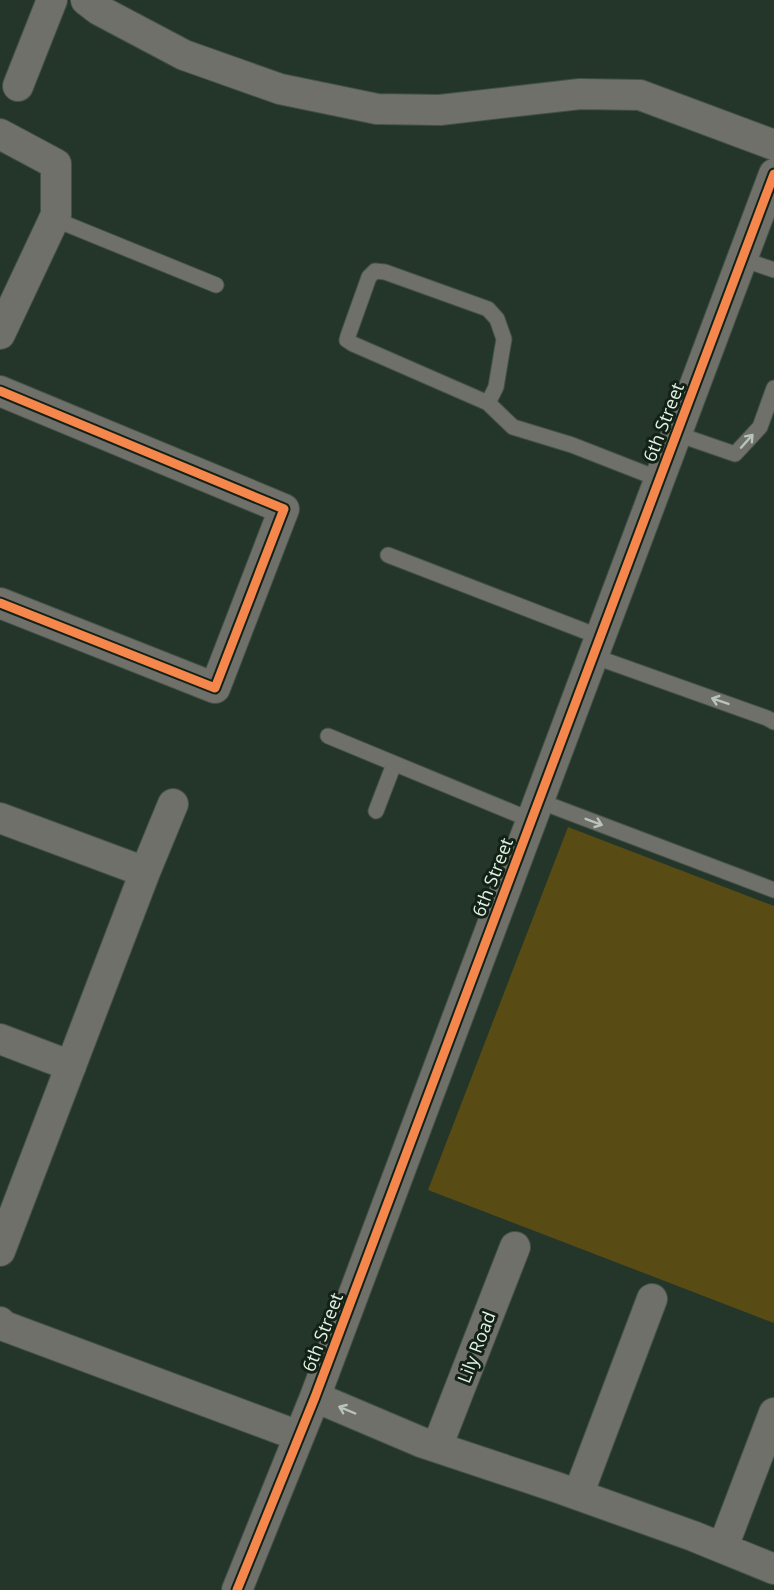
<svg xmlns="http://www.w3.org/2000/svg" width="774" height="1590" viewBox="0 0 774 1590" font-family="'Open Sans',sans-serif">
  <rect width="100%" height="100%" fill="#24362a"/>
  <path fill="#584c14" d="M568 827 774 906V1323L428 1190Z"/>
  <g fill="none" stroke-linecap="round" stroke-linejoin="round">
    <defs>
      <path id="lane" d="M54 219 216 285
        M742 259 774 270
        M488 403 496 387 504 339 497 319 488 309 385 272 375 271 369 277 348 336 347 340 353 344 488 403 513 427 572 445 659 479
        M677 434 735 454 760 427 774 388
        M388 555 600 637
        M593 656 767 718 774 722
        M328 736 531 820
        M539 801 774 890
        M376 811 394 764"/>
      <path id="street" d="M86 0 99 10 184 55 280 89 377 109 440 110 580 94 640 95 774 145
        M18 86 52 0
        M0 134 56 164V215L0 334
        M0 391 284 509 215 688 0 603
        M0 818 145 872 0 1251
        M145 872 173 804
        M0 1039 71 1066
        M0 1322 4 1326 299 1436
        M315 1397 421 1442 556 1487 693 1536 774 1569
        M437 1447 515 1247
        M578 1495 652 1299
        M723 1547 774 1413
        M237 1590 315 1397 774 174"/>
    </defs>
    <use href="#lane" stroke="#445248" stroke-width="17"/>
    <use href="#street" stroke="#445248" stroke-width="32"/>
    <use href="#lane" stroke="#70706b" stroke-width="15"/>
    <use href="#street" stroke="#70706b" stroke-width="30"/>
    <defs>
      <path id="cycleway" d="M0 391 284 509 215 688 0 603
        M237 1590 315 1397 774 174"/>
    </defs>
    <use href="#cycleway" stroke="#132116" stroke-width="13"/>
    <use href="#cycleway" stroke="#f5874c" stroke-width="9"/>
  </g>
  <defs><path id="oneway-shaft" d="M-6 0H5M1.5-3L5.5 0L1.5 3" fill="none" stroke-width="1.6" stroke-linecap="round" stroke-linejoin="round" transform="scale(1.5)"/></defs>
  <g stroke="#b8c4b9">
    <use href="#oneway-shaft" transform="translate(747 441) rotate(-48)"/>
    <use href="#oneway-shaft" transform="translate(720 701) rotate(-161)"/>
    <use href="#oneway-shaft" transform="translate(594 822) rotate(21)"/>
    <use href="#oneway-shaft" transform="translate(347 1410) rotate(-157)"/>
  </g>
  <g text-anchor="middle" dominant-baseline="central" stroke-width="6" stroke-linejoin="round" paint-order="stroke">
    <g font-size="18" fill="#dff2e3" stroke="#132116">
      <text transform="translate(663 422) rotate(-69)">6th Street</text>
      <text transform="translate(492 877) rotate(-69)">6th Street</text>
      <text transform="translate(322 1332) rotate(-69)">6th Street</text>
      <text transform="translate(476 1347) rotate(-69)">Lily Road</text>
    </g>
  </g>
</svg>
